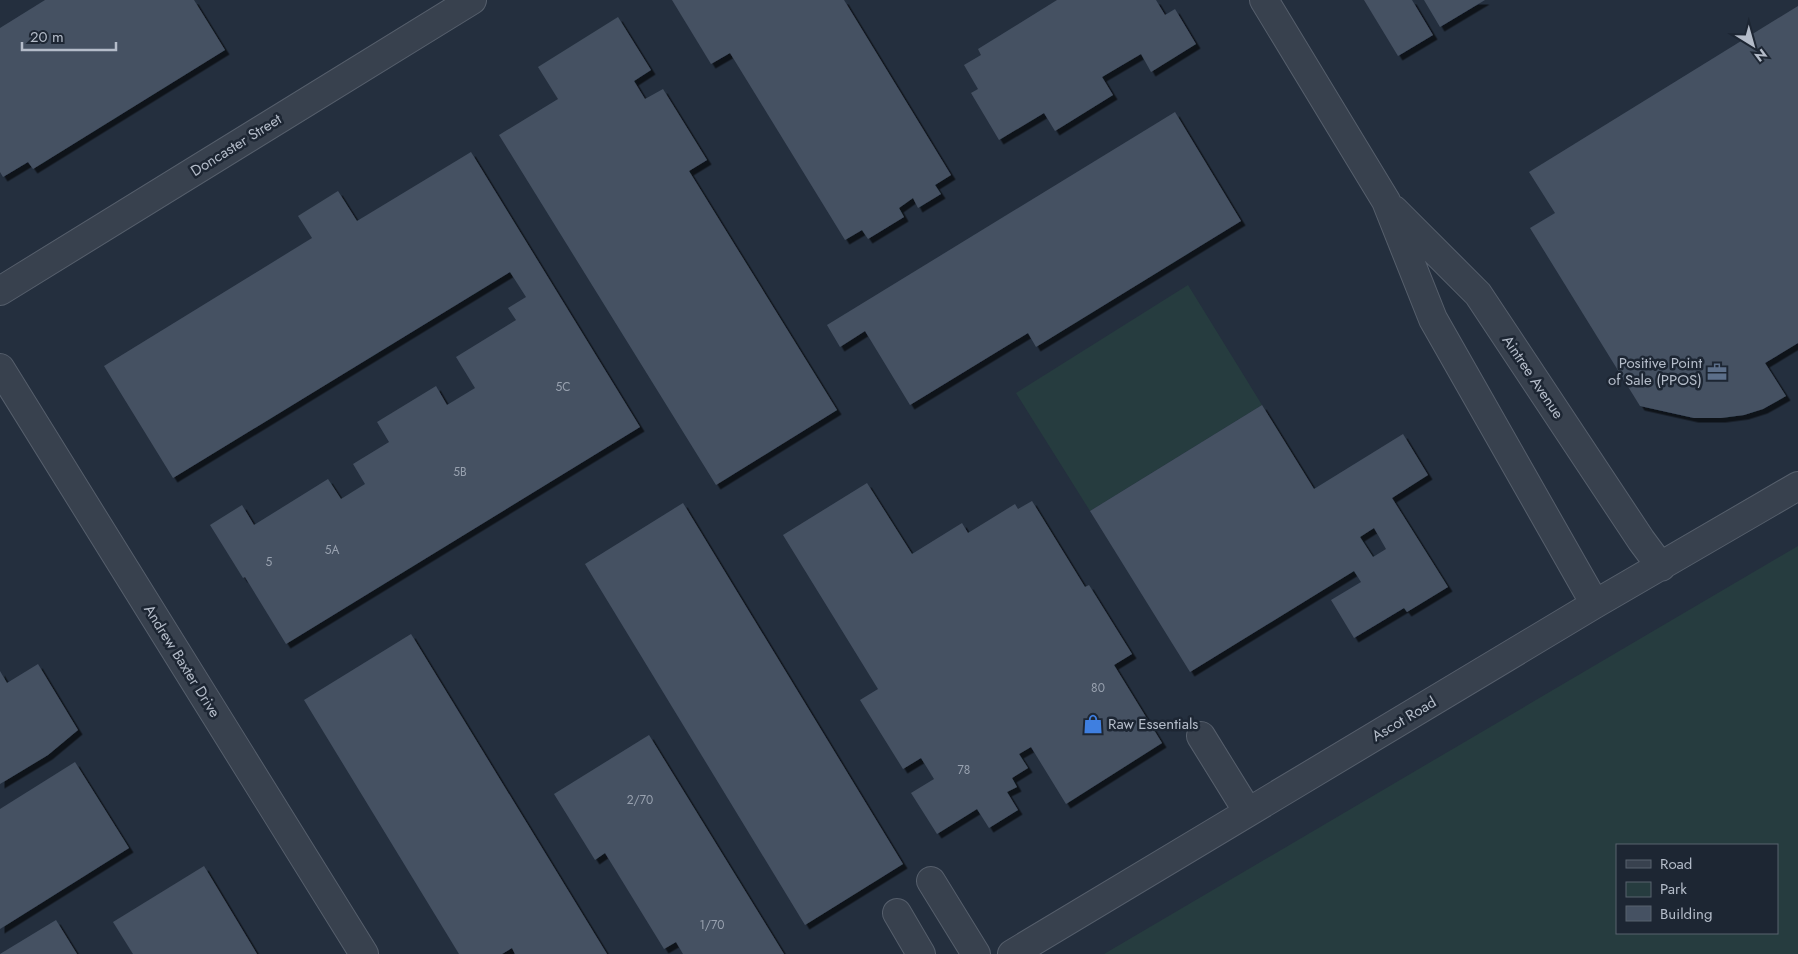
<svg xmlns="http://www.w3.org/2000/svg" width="1798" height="954" viewBox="0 0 1798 954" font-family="Jost,sans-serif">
  <defs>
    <filter id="shadow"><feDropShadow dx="4.5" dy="4.5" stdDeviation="0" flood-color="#0009"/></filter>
  </defs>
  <rect width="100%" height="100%" fill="#242f3e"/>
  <path fill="#263c3f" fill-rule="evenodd" d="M1188 285 1262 405 1090 511 1016 393Z
    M1798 546V954H1104ZM1617 845H1777V933H1617Z"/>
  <path fill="#455162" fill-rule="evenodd" filter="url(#shadow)" d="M45 0H194L225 50 33 169 28 162 3 177 0 172V28Z
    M672 0H844L951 175 935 185 941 194 918 208 913 198 899 208 904 217 868 239 862 230 845 240 730 53 711 64Z
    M1057 0H1156L1165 15 1175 9 1196 44 1151 72 1141 54 1102 77 1113 95 1055 131 1044 113 999 140 971 93 978 89 964 65 981 55 978 49Z
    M1364 0H1412L1433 35 1398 56Z
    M1424 0H1485L1440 27Z
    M1798 6V343L1765 363 1786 396 1763 409 1744 415 1721 418H1694L1640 406 1530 228 1555 213 1529 172Z
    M618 17 651 70 634 81 645 99 663 89 707 160 689 171 837 410 716 485 499 135 558 99 538 67Z
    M1175 112 1241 221 1036 347 1028 333 910 405 865 331 840 347 827 325Z
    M471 152 640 427 286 644 245 577 243 578 210 525 242 505 254 525 328 479 341 499 365 484 353 464 389 442 377 422 436 386 447 405 475 388 456 357 516 320 508 308 526 297 510 272 173 478 104 366 312 238 298 216 338 191 357 221Z
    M1262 405 1314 489 1403 434 1428 475 1392 498 1448 587 1407 612 1404 608 1354 638 1331 600 1361 582 1354 571 1190 672 1090 511ZM1374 528 1386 549 1373 557 1360 537Z
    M867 483 912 554 962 523 968 533 1015 504 1018 509 1032 501 1085 587 1089 585 1132 654 1114 665 1162 743 1066 804 1031 747 1019 754 1028 768 1012 778 1017 787 1007 792 1018 810 989 828 977 809 937 834 911 793 934 779 921 758 903 769 860 700 878 689 783 535Z
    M683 503 903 864 805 925 585 564Z
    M411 634 607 954H515L512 948 502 954H459L304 700Z
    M38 664 78 730 48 755 0 784V671L7 683Z
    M649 735 784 954H683L676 942 664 949 605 853 595 860 554 794Z
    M75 762 129 848 0 929V809Z
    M204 866 257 954H133L113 922Z
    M56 920 77 954H0Z"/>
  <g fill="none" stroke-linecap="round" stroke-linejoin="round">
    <defs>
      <path id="minor" d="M1264 0 1386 201 1433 319 1595 604
        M1394 210 1478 294 1641 540 1661 567
        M0 291 472 0
        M0 368 364 954
        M1201 736 1248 812
        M931 881 976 954
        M897 913 921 954
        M1012 954 1595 604 1798 486"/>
    </defs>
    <use href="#minor" stroke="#565f6c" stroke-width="30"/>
    <use href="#minor" stroke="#38414e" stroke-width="28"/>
  </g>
  <defs>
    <symbol id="office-bare" viewBox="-9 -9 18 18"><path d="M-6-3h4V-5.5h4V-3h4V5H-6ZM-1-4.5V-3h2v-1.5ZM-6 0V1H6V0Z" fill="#5c6f8a" stroke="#1d2633" stroke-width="2.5" paint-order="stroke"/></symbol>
    <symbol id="shop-bare" viewBox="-9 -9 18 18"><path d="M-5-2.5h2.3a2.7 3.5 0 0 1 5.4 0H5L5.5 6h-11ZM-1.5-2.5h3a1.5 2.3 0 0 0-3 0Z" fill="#3f7fe0" stroke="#1d2633" stroke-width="2.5" paint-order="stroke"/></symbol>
  </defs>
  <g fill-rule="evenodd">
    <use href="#office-bare" x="1703" y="358" width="28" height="28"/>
    <use href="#shop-bare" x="1079" y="710" width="28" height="28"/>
  </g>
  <g text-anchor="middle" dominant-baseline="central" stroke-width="5" stroke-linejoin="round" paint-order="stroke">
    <g font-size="12" fill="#98a1af">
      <text x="563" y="387">5C</text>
      <text x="460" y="472">5B</text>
      <text x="332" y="550">5A</text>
      <text x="269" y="562">5</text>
      <text x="1098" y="688">80</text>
      <text x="964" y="770">78</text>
      <text x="640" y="800">2/70</text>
      <text x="712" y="925">1/70</text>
    </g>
    <g font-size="15" fill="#b4bcc9" stroke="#1d2633">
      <text transform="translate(236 145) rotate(-32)">Doncaster Street</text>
      <text transform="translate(1533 377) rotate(56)">Aintree Avenue</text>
      <text transform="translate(182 661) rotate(58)">Andrew Baxter Drive</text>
      <text transform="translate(1404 719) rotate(-31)">Ascot Road</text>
    </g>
    <g font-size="15" fill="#b4bcc9" stroke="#1d2633" text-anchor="end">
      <text x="1702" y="363">Positive Point<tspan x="1702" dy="17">of Sale (PPOS)</tspan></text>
      <text x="1108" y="724" text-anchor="start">Raw Essentials</text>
    </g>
  </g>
  <rect x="1616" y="844" width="162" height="90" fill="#1d2633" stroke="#59626f"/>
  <rect x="1626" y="860" width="25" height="8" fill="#38414e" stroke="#59626f"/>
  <text x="1660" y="869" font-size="15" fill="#b4bcc9">Road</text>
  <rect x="1626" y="882" width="25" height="15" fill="#263c3f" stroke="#59626f"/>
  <text x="1660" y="894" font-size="15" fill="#b4bcc9">Park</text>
  <rect x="1626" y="906" width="25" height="15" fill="#455162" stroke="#59626f"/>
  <text x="1660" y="919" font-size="15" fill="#b4bcc9">Building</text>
  <g transform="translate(1753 45) rotate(143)" stroke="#1d2633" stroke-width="4" paint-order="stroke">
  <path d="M0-4L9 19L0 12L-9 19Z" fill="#b4bcc9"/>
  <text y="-8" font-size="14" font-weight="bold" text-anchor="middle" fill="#b4bcc9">N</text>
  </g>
  <path d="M22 42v8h94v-8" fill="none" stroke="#b4bcc9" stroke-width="2.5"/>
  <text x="30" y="42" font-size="15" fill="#b4bcc9" stroke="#1d2633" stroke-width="4" paint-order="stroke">20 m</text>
</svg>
